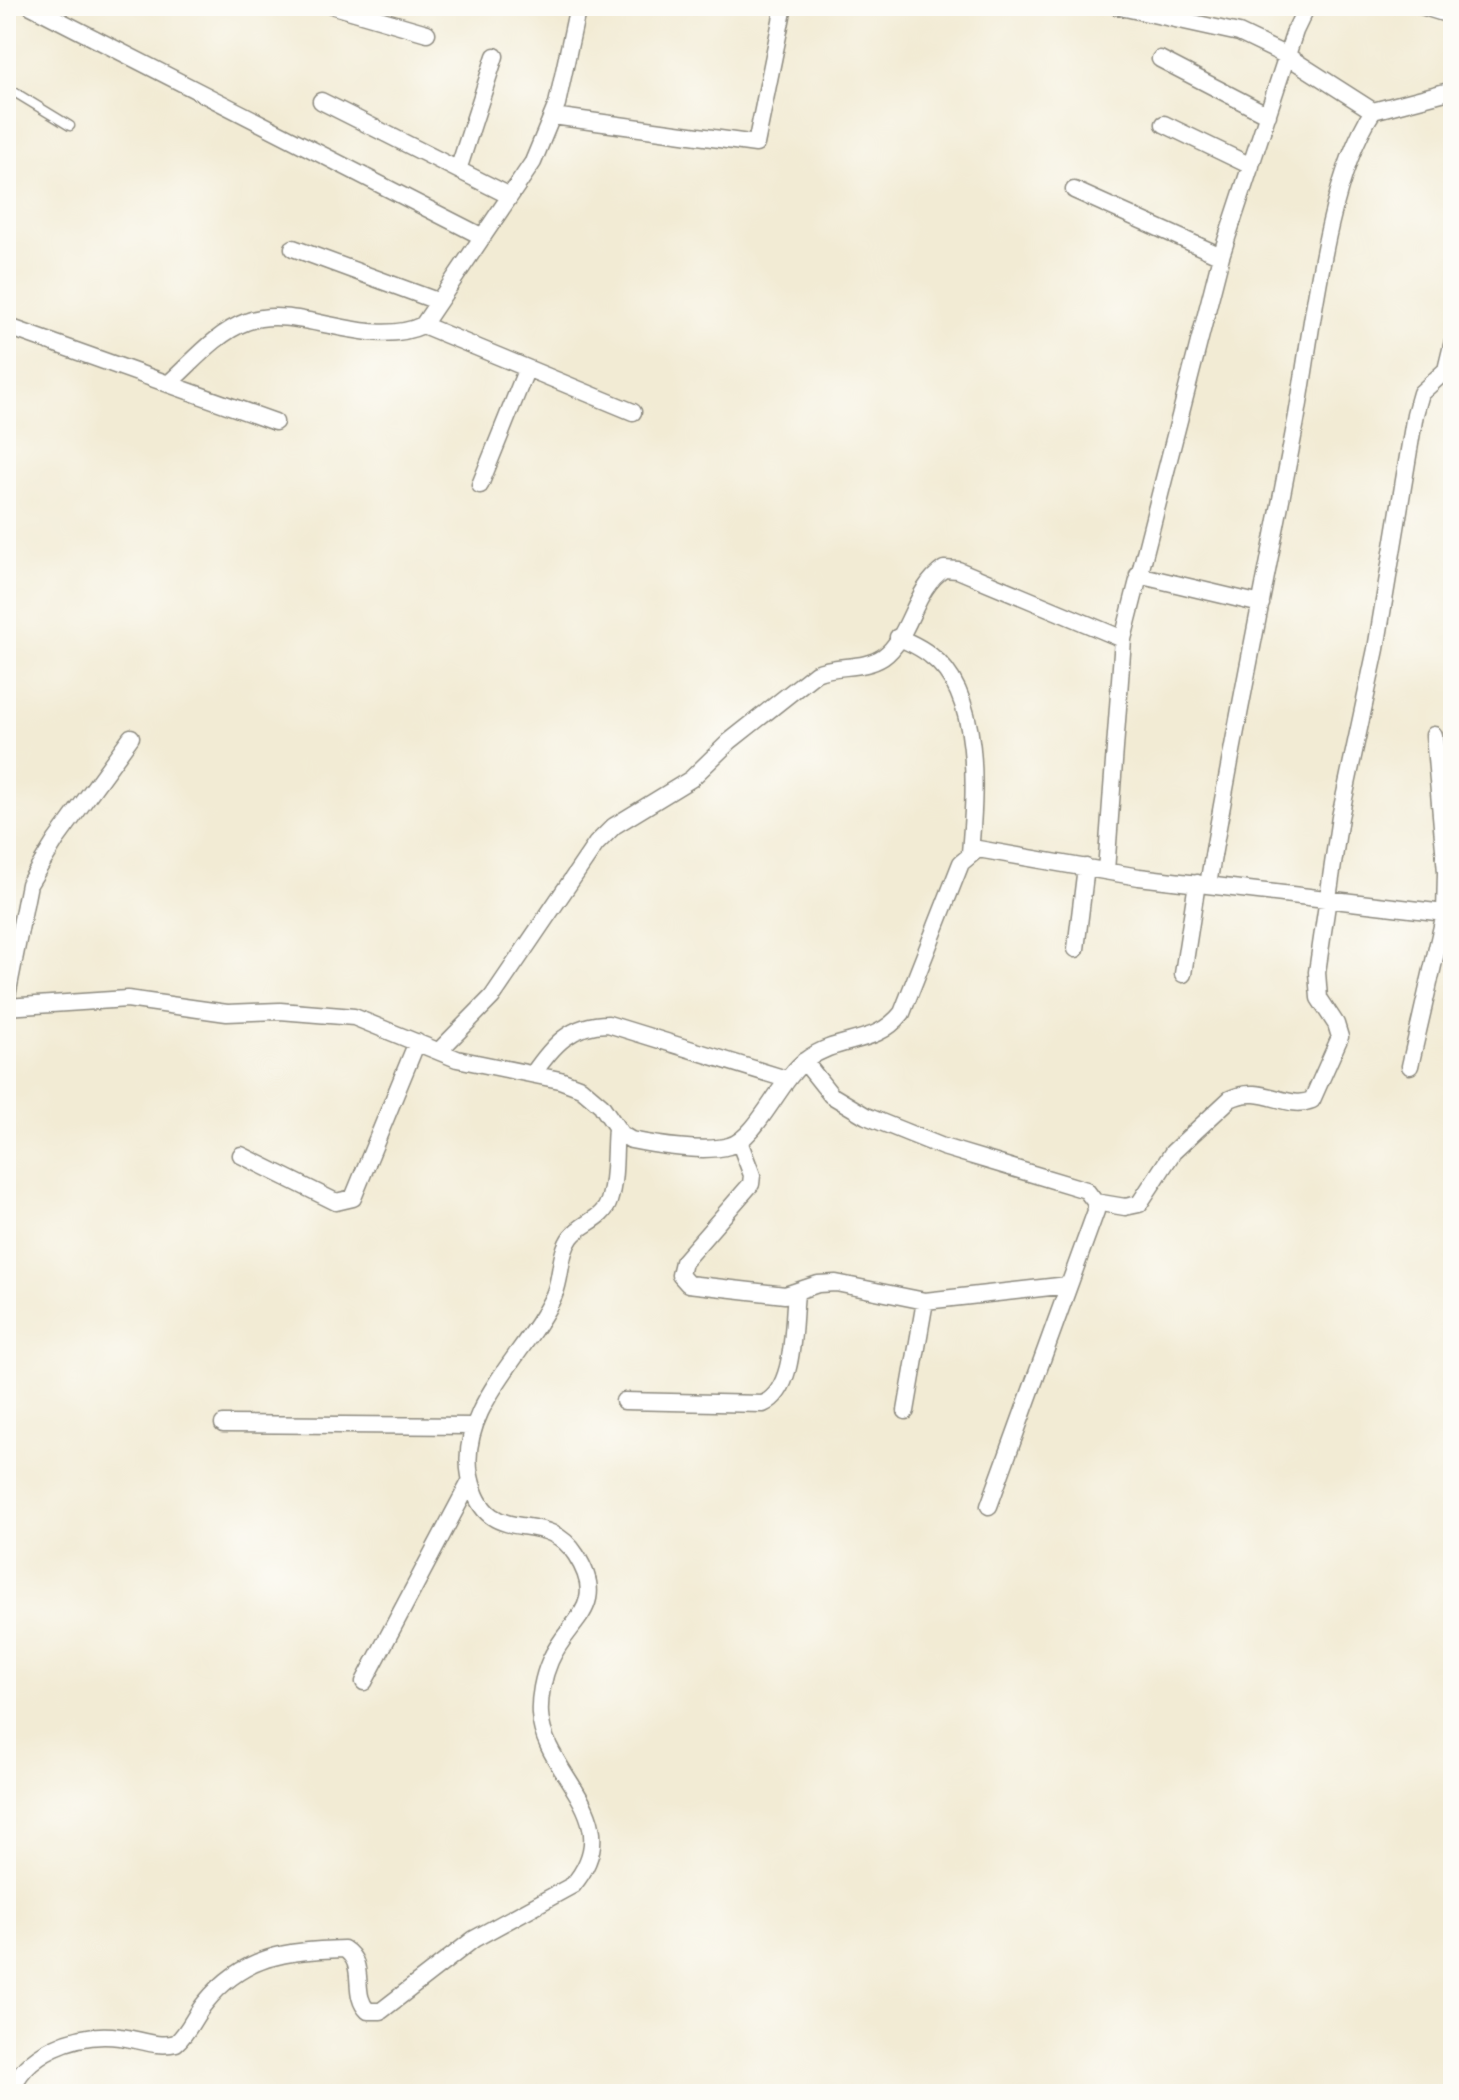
<svg xmlns="http://www.w3.org/2000/svg" width="1459" height="2100" viewBox="0 0 1459 2100" font-family="'Libre Bodoni',serif">
  <rect width="100%" height="100%" fill="#fdfcf7"/>
  <filter id="ink" filterUnits="userSpaceOnUse"><feTurbulence type="fractalNoise" baseFrequency=".0125" numOctaves="2"/><feDisplacementMap in="SourceGraphic" scale="16" xChannelSelector="R" yChannelSelector="G"/><feConvolveMatrix kernelMatrix="1 2 1 2 8 2 1 2 1" color-interpolation-filters="sRGB"/></filter>
  <filter id="wash" filterUnits="userSpaceOnUse"><feTurbulence type="fractalNoise" baseFrequency=".006" numOctaves="4" result="noise"/><feDisplacementMap in="SourceGraphic" scale="32" xChannelSelector="R" yChannelSelector="G"/><feGaussianBlur stdDeviation="1.8" result="paint"/><feColorMatrix in="noise" values="0 0 0 0 0 0 0 0 0 0 0 0 0 0 0 0 0 1.4 0 .05"/><feComposite in="paint" operator="in"/></filter>
  <g filter="url(#wash)">
    <rect width="100%" height="100%" fill="#f2ebd4"/>
  </g>
  <g filter="url(#ink)">
    <g fill="none" stroke-linecap="round" stroke-linejoin="round">
      <defs>
        <path id="lane" d="M6 87 70 126"/>
        <path id="street" d="M31 6 481 236
          M334 6 427 33
          M1116 6 1239 33 1287 56 1373 111
          M1421 6 1453 16
          M1160 59 1268 115
          M321 101 510 196
          M553 116 756 144 784 6
          M1164 124 1251 166
          M458 170 495 56
          M1074 190 1221 256
          M293 248 437 301
          M423 325 633 412
          M6 326 275 422
          M168 384C192 363 216 333 246 322 297 302 367 351 423 325L533 162 557 104 578 6
          M480 485 527 368
          M1138 575 1261 604
          M898 637C908 642 921 647 930 655 983 694 975 795 970 853
          M1106 871 1123 639 1221 256 1295 31 1307 6
          M1208 885C1234 729 1267 576 1296 421 1312 333 1325 184 1373 111L1453 90
          M1076 949 1086 867
          M1183 974 1197 883
          M6 1001 29 884 56 840 131 737
          M6 1007 127 999 227 1013 280 1011 354 1017 457 1059 560 1080 581 1088 601 1105 621 1134 631 1140C656 1145 705 1153 729 1146 757 1139 780 1079 806 1060 839 1035 875 1047 902 1013L961 863 978 849 1139 877 1453 914
          M439 1051 492 997 596 844 614 826 691 779 730 741 816 673C837 664 863 670 883 657 911 637 913 589 944 569L958 570 1123 639
          M804 1061 831 1095 866 1116 943 1147 1086 1190 1095 1202 1096 1211 989 1506
          M1410 1066 1445 913 1446 872 1434 735
          M533 1074C553 1045 571 1024 608 1024L786 1079
          M739 1141 752 1175 751 1184 683 1262 680 1275 688 1284 785 1295 818 1284 836 1283 925 1301 1068 1285
          M241 1155 336 1202 353 1198 417 1042
          M1095 1202 1125 1207 1139 1204 1173 1152 1230 1099C1263 1083 1285 1111 1312 1100L1340 1037 1336 1024 1319 998 1317 972 1340 817 1376 649 1415 414 1421 393 1446 370 1453 341
          M624 1401 763 1404C796 1389 792 1327 796 1294
          M906 1411 925 1301
          M223 1424 473 1426
          M364 1682 471 1480
          M10 2094C24 2052 77 2031 120 2037 139 2039 157 2048 176 2043 189 2032 194 2016 205 2003 243 1955 286 1951 344 1949 368 1964 350 1994 368 2011H381L474 1939 573 1885C630 1818 543 1775 540 1714 539 1698 543 1677 550 1661 568 1619 610 1608 576 1555 543 1503 486 1554 470 1476 457 1408 528 1353 554 1295 562 1277 559 1253 571 1237 582 1222 603 1220 609 1201 616 1179 614 1151 616 1128"/>
      </defs>
      <use href="#lane" stroke="#8e8b80" stroke-width="11"/>
      <use href="#street" stroke="#8e8b80" stroke-width="19"/>
      <use href="#lane" stroke="#fff" stroke-width="8"/>
      <use href="#street" stroke="#fff" stroke-width="16"/>
    </g>
  </g>
  <rect width="1459" height="2100" fill="none" stroke="#fdfcf7" stroke-width="32"/>
</svg>
